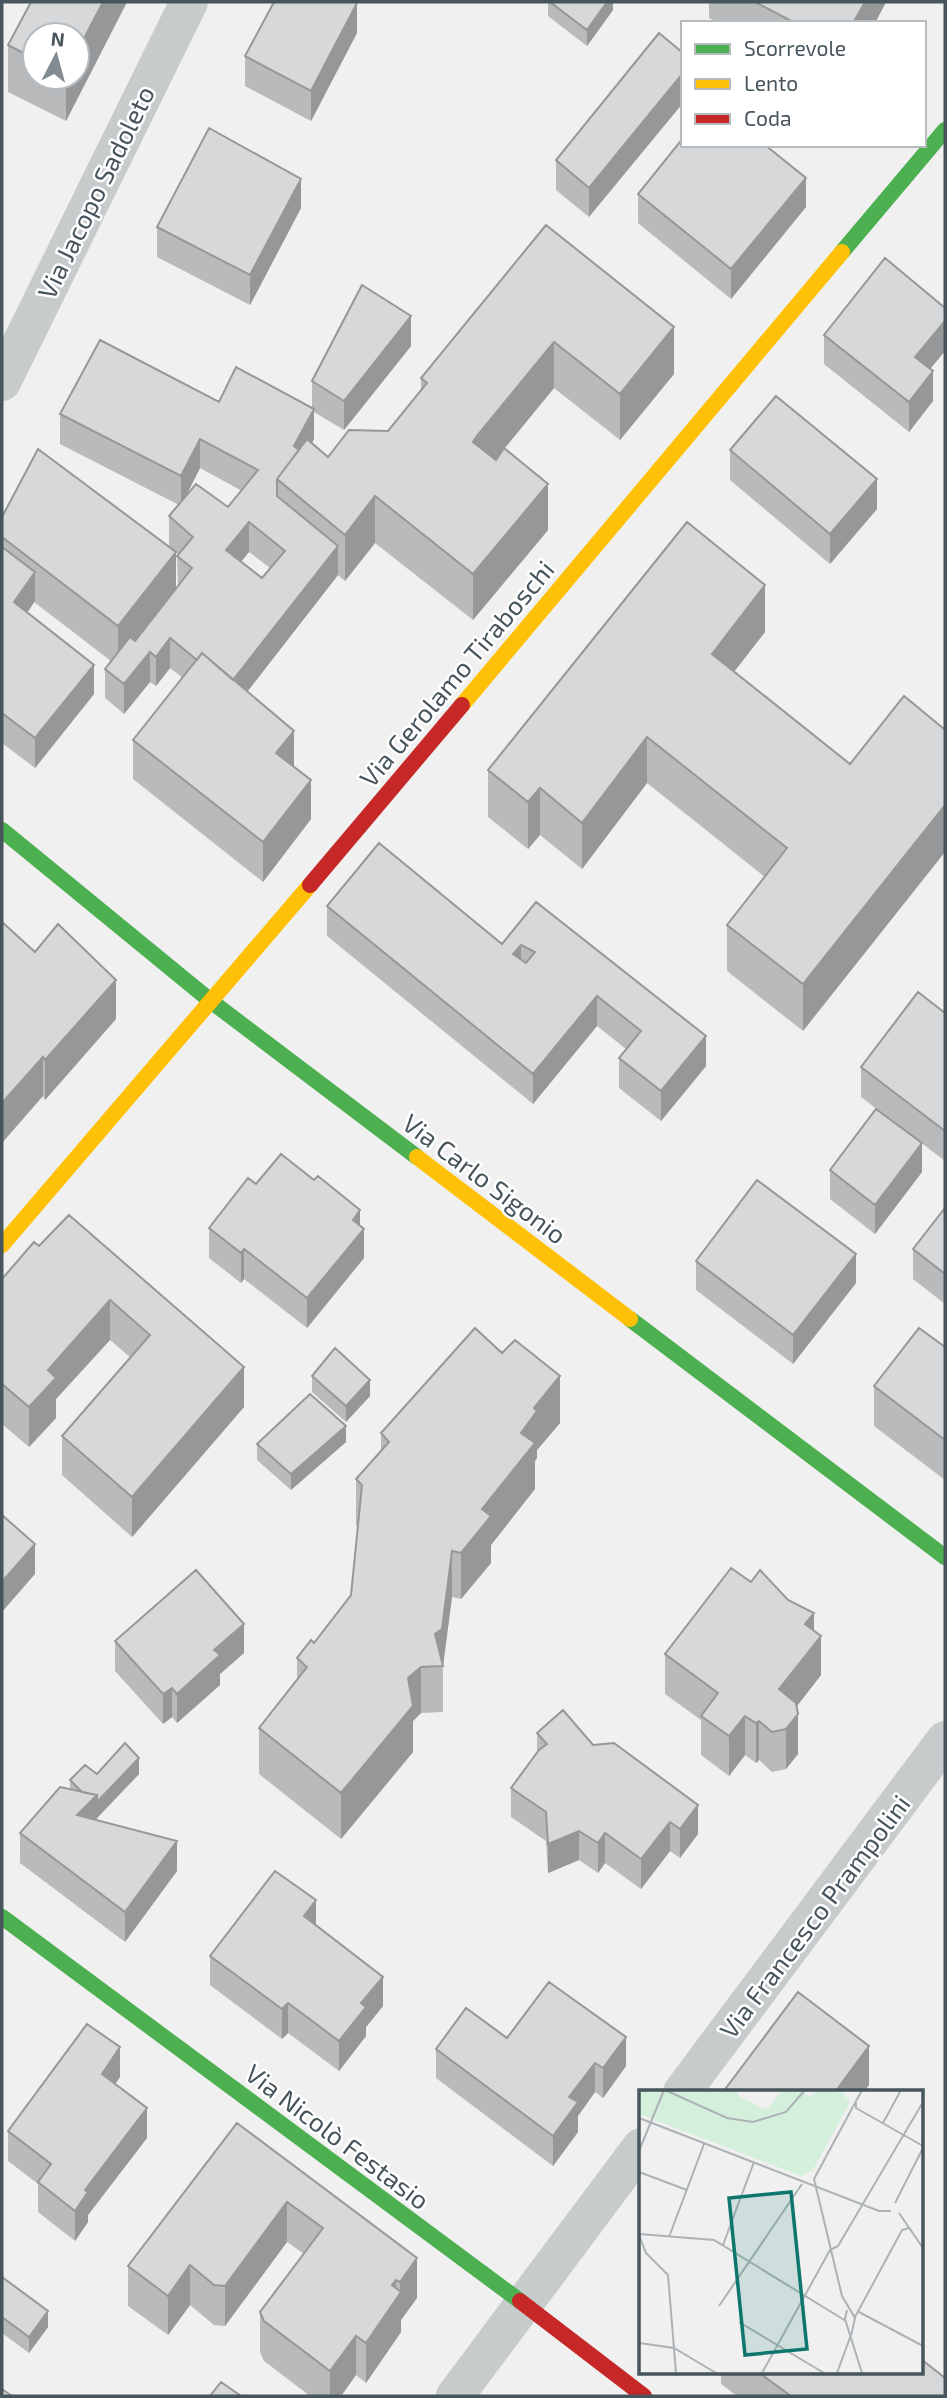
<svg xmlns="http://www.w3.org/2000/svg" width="947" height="2398" viewBox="0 0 947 2398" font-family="'Exo 2',sans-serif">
  <rect width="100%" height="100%" fill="#f0f0f0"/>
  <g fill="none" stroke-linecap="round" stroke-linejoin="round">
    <path stroke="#c8cbcc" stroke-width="38" d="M2 382 189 2
      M682 2092 945 1740
      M455 2396 641 2147"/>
    <path stroke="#4caf50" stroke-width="16" d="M842 252 945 130
      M2 830 212 1002 417 1157
      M630 1319 945 1557
      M2 1917 520 2301"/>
    <path stroke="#ffc107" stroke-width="16" d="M462 705 842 252
      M417 1157 630 1319
      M2 1245 310 885"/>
    <path stroke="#c62828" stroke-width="16" d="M310 885 462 705
      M520 2301 644 2396"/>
  </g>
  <path fill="#b8babb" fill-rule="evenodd" d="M31 2H127L66 121 8 92V45ZM35 35 77 77H35Z
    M548 2H613V10L587 46 548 16Z
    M709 2H886L875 23H719L709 18Z
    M357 33 311 121 245 86V56Z
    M659 33 589 217 556 190V160Z
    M638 194 806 207 731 299 638 223Z
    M301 208 250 305 157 257V227Z
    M546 225 674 374 620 440 554 388 505 448 548 530 473 620 375 543 345 581 338 575 247 692 294 766 311 819 263 882 133 779V740L183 678 170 668 156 686 150 682 124 714 105 698V669L111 661 34 602 27 613 94 694 35 768 2 743V517L175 552 169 546V516L179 505 60 444V414L219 402 312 408V381L411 346 344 430 314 412V439L312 443 328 457 388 431 421 391V378ZM200 468 242 491 228 507 185 497ZM249 552 270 568 262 578 241 562ZM176 553 178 554 177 556 178 586 176 588Z
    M824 335 945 351 930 369 933 401 909 432 824 364Z
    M730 450 877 509 830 564 730 480Z
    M765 632 734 672 850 764 803 1031 727 971V925L765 877 647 783 582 869 540 835 528 849 488 817V770Z
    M536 902 706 1066 661 1121 619 1088V1058L626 1049 597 1026 533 1104 327 936V906L502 944Z
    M35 952 116 1019 45 1100 43 1096Z
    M945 1013V1161L861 1097V1067Z
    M830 1170 922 1172 875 1234 830 1199Z
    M256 1184 360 1225 364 1258 307 1328 244 1279 241 1283 209 1258V1228Z
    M945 1208V1304L913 1279V1249Z
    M69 1215 244 1407 132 1537 62 1475V1436L130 1357 110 1340 56 1399V1418L29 1447 2 1424V1279L39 1246Z
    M696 1261 856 1283 793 1364 696 1290Z
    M945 1347V1480L874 1426V1386Z
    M312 1376 370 1396 346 1422 312 1392Z
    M560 1423 537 1450V1458L535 1461V1489L491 1545V1563L461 1599 452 1597 443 1665V1712L421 1713 413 1721V1752L341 1839 259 1774V1728L297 1680V1658L314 1643 351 1595 358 1527 356 1525V1479L381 1451V1433Z
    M346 1442 291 1490 257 1460V1444Z
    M751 1582 788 1600 814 1631 821 1675 797 1706 798 1754 786 1769 772 1772 759 1760 756 1763 745 1755 729 1776 701 1755V1720L665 1694V1654Z
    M115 1641 244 1653 220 1674V1685L177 1723 172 1717 163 1724 115 1671Z
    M537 1733 593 1745 698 1834 680 1858 670 1851 641 1889 605 1863 598 1873 579 1860 548 1873 546 1841 511 1817V1788L537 1752Z
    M97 1774H139L97 1818V1821L177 1871 125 1942 20 1863V1833L70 1789V1780Z
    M316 1925 383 2006 366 2027V2036L339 2071 288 2033 282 2039 210 1985V1956Z
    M507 2038 626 2066 603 2098 595 2092 578 2116V2132L553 2166 436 2078V2049Z
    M120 2077 115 2084 147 2138 88 2215V2222L75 2241 38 2212V2184L8 2161V2131Z
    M237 2123 417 2298 401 2320V2332L366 2383 356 2375 341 2396H310L264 2361 260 2352V2312L304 2254 287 2242 225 2326 214 2325 190 2305 168 2335 128 2306V2266Z
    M2 2277 48 2327 29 2353 2 2333Z
    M721 2372H921L945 2396H737L721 2384Z"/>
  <path fill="#969798" d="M103 2H127L66 121V77H77V52Z
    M607 2H613V10L587 46V30Z
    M865 2H886L875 23H853Z
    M357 3V33L311 121V91Z
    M683 73V103L589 217V188Z
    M806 178V207L731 299V269Z
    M301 179V208L250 305V275Z
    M411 316V346L344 430V401Z
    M945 321V351L915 387V357Z
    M674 327V374L620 440V394Z
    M554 342V388L476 483 473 442Z
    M933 371V401L909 432V402Z
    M314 409V439L300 466 294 446Z
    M200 439V468L181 506V476Z
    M877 479V509L830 564V534Z
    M548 484V530L473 620V574Z
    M375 496V543L345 581V535Z
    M249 522V552L226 580V550Z
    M338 546V575L229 715V686Z
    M176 552V592L118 666V626Z
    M35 572V601L14 632V602Z
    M765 585V632L712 700V654Z
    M170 638V668L156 686V657Z
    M150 652V682L124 714V684Z
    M94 665V694L35 768V738Z
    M294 731V771L276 753Z
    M647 737V783L582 869V823Z
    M311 780V819L263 882V842Z
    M540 788V835L528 849V802Z
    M945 805V852L803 1031V984Z
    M521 945V974L513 954Z
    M116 980V1019L45 1100V1060Z
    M597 996V1026L533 1104V1074Z
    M706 1036V1066L661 1121V1091Z
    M43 1057V1096L2 1143V1103Z
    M922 1143V1172L875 1234V1205Z
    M360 1210V1234L364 1229V1258L307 1328V1298Z
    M244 1249V1279L241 1283V1253Z
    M856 1254V1283L793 1364V1335Z
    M110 1300V1340L56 1399V1418L29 1447V1407L48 1370Z
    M244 1367V1407L132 1537V1497Z
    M560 1376V1423L537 1450V1458L535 1461V1489L491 1545V1563L461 1599V1553L534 1408Z
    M370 1380V1396L346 1422V1406Z
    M346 1426V1442L291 1490V1474Z
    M35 1544V1574L2 1612V1582Z
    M452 1551V1597L443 1666 435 1634Z
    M814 1613V1644L821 1636V1675L779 1729V1689L805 1624Z
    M244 1624V1653L220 1674V1685L177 1723V1694L214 1650Z
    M421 1667V1713L413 1721V1752L341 1839V1793L408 1678Z
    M172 1688V1717L163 1724V1694Z
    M798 1714V1754L786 1769V1729Z
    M745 1716V1755L729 1776V1736Z
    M759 1721V1760L756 1763V1723Z
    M139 1758V1774L97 1818V1825L77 1815 97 1795Z
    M698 1805V1834L680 1858V1829Z
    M670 1822V1851L641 1889V1859Z
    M579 1831V1860L548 1873V1844Z
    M605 1833V1863L598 1873V1843Z
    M177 1841V1871L125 1942V1912Z
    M316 1900V1930L304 1916Z
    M383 1977V2006L366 2027V2036L339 2071V2041L361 2003Z
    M288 2003V2033L282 2039V2009Z
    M626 2037V2066L603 2098V2068Z
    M869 2046V2085L864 2092H835Z
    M120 2047V2077L102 2104V2074Z
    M595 2063V2092L578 2116V2132L553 2166V2136L569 2097Z
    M147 2108V2138L88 2215V2222L75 2241V2211L85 2190Z
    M287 2202V2242L225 2326V2286Z
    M417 2258V2298L401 2320V2332L366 2383V2343L392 2285 396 2280V2300L400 2295V2282Z
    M190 2265V2305L168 2335V2296Z
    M48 2311V2327L29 2353V2337Z
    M356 2336V2375L341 2396H330V2371Z"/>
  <path fill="#d6d8d9" stroke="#969798" stroke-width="2" fill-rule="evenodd" d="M31 2H103L77 52V35H35V59L8 45Z
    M274 2H354L357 3 311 91 245 56Z
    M550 2H607L587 30Z
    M755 2H865L853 23H795Z
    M659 33 683 53V73L589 188 556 160Z
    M209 128 301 179 250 275 157 227Z
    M683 138V145H765L806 178 731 269 638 194Z
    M546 225 674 327 620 394 554 342 476 437 473 442 496 460 504 448 548 484 473 574 375 496 345 535 277 479 307 439 328 457 349 430 388 431 427 383 421 378Z
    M885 258 945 308V321L915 357 933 371 909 402 824 335Z
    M362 285 411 316 344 401 312 381Z
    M100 340 219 402 236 367 314 409 294 446 299 450 277 479V496L338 546 233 680 202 653 197 660 170 638 156 657 150 652 124 684 105 669 130 637 135 641 192 568 177 556 193 537 169 516 196 484 228 507 258 470 200 439 181 476 60 414ZM249 522 285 551 262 578 226 550Z
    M776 396 877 479 830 534 730 450Z
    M38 449 176 552 118 626 2 537V517Z
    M687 522 765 585 712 654 850 764 904 696 944 729 945 727V805L803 984 727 925 787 848 647 737 582 823 540 788 528 802 488 770Z
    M2 547 35 572 14 602 94 665 35 738 2 713Z
    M202 653 294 731 276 753 311 780 263 842 133 740Z
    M379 843 502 944 536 902 706 1036 661 1091 619 1058 641 1031 597 996 533 1074 327 906ZM521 945 535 952 526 963 513 954Z
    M2 922 35 952 58 924 116 980 45 1060 43 1057 2 1103Z
    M918 992 945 1013V1131L861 1067Z
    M876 1109 922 1143 875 1205 830 1170Z
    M281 1154 314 1180 318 1176 360 1210 353 1220 364 1229 307 1298 244 1249 241 1253 209 1228 248 1178 256 1184Z
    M757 1180 856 1254 793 1335 696 1261Z
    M945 1208V1274L913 1249Z
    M69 1215 244 1367 132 1497 62 1436 150 1335 110 1300 48 1370 56 1378 29 1407 2 1384V1279L34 1242 39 1246Z
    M475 1328 502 1353 515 1340 560 1376 534 1408 537 1411 521 1433 535 1443 482 1509 491 1516 461 1553 452 1551 442 1629 435 1634 443 1666 421 1667 408 1678 413 1706 341 1793 259 1728 307 1667 297 1658 311 1640 314 1643 351 1595 362 1485 356 1479 389 1442 381 1433Z
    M919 1328 945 1347V1440L874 1386Z
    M335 1348 370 1380 346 1406 312 1376Z
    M310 1394 346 1426 291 1474 257 1444Z
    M2 1515 35 1544 2 1582Z
    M731 1568 751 1582 760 1570 788 1600 814 1613 805 1624 821 1636 779 1689 796 1703 798 1714 786 1729 772 1732 759 1721 756 1723 745 1716 729 1736 701 1716 718 1693 665 1654Z
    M196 1570 244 1624 214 1650 220 1655 177 1694 172 1688 163 1694 115 1641Z
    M563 1710 593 1745 614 1743 698 1805 680 1829 670 1822 641 1859 605 1833 598 1843 579 1831 548 1844 546 1812 511 1788 539 1750 547 1744 537 1733Z
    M125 1743 139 1758 97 1802V1795L82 1792 70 1780 85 1765 97 1774Z
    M60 1787 97 1795 77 1815 177 1841 125 1912 20 1833Z
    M275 1871 316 1900 304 1916 383 1977 361 2003 366 2007 339 2041 288 2003 282 2009 210 1956Z
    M549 1982 626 2037 603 2068 595 2063 569 2097 578 2102 553 2136 436 2049 466 2008 507 2038Z
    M798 1992 869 2046 835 2092H723Z
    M87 2024 120 2047 102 2074 147 2108 85 2190 88 2192 75 2211 38 2182 51 2164 8 2131Z
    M237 2123 417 2258 400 2282 396 2280 392 2285 401 2292 366 2343 356 2336 330 2371 264 2321 260 2312 323 2228 287 2202 225 2286 214 2285 190 2265 168 2296 128 2266Z
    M2 2277 48 2311 29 2337 2 2317Z
    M921 2359 945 2378V2396H791L758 2372H921Z
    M221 2382 241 2396H210Z
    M2 2389 12 2396H2Z"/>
  <g text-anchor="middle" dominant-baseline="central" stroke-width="5" stroke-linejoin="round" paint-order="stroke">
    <g font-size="26" fill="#47555c" stroke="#fff">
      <text transform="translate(95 192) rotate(-64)">Via Jacopo Sadoleto</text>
      <text transform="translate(456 673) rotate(-50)">Via Gerolamo Tiraboschi</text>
      <text transform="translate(485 1178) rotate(37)">Via Carlo Sigonio</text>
      <text transform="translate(814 1916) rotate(-53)">Via Francesco Prampolini</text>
      <text transform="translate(338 2136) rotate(37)">Via Nicolò Festasio</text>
    </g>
  </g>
  <g transform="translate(639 2090)">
    <rect width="284" height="284" fill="#f0f0f0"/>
    <path d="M0 0H98L99 6 127 20 144 0H160L172 7 176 0H202L211 12 174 80 162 86 0 24Z" fill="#d4efdb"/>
    <path fill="none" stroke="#acb2b5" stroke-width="2" d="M26 0 88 28 114 32 147 22 166 0M217 13V18L284 56M0 28 240 121H252M244 33 262 0M0 61 25 0M0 82 48 100M256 113 284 58M260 123 284 158M0 144 75 150 207 231M0 145 7 163 29 185 37 283M30 147 65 54M84 155 115 72M80 216 163 94M208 220 206 229 223 283M220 222 284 256M216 227 263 140 270 138M100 232 185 283M213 242 216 228 203 206 175 89 223 0M0 253 35 258 77 283M123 283 191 160 199 156 284 12M198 283 213 242"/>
    <path fill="#0f766e" fill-opacity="0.15" stroke="#0f766e" stroke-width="3.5" d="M152 102 168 259 106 265 90 108Z"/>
    <rect width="284" height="284" fill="none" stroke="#47555c" stroke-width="3.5"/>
  </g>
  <rect width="947" height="2398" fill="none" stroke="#47555c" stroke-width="7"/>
  <rect x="681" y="21" width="245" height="126" fill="#ffffff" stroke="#b5bbbe" stroke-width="2"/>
  <rect x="695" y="44" width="35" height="10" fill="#4caf50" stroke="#b5bbbe" stroke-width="2"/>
  <text x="744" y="56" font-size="21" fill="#47555c">Scorrevole</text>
  <rect x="695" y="79" width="35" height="10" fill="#ffc107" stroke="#b5bbbe" stroke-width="2"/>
  <text x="744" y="91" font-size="21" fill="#47555c">Lento</text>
  <rect x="695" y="114" width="35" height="10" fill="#c62828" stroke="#b5bbbe" stroke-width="2"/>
  <text x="744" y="126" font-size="21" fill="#47555c">Coda</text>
  <g transform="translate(56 56) rotate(6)"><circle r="33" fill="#ffffff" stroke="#b5bbbe" stroke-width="2"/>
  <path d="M0-5L12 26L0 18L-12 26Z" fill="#828b90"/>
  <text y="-10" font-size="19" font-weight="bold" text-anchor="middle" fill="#47555c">N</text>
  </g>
</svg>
